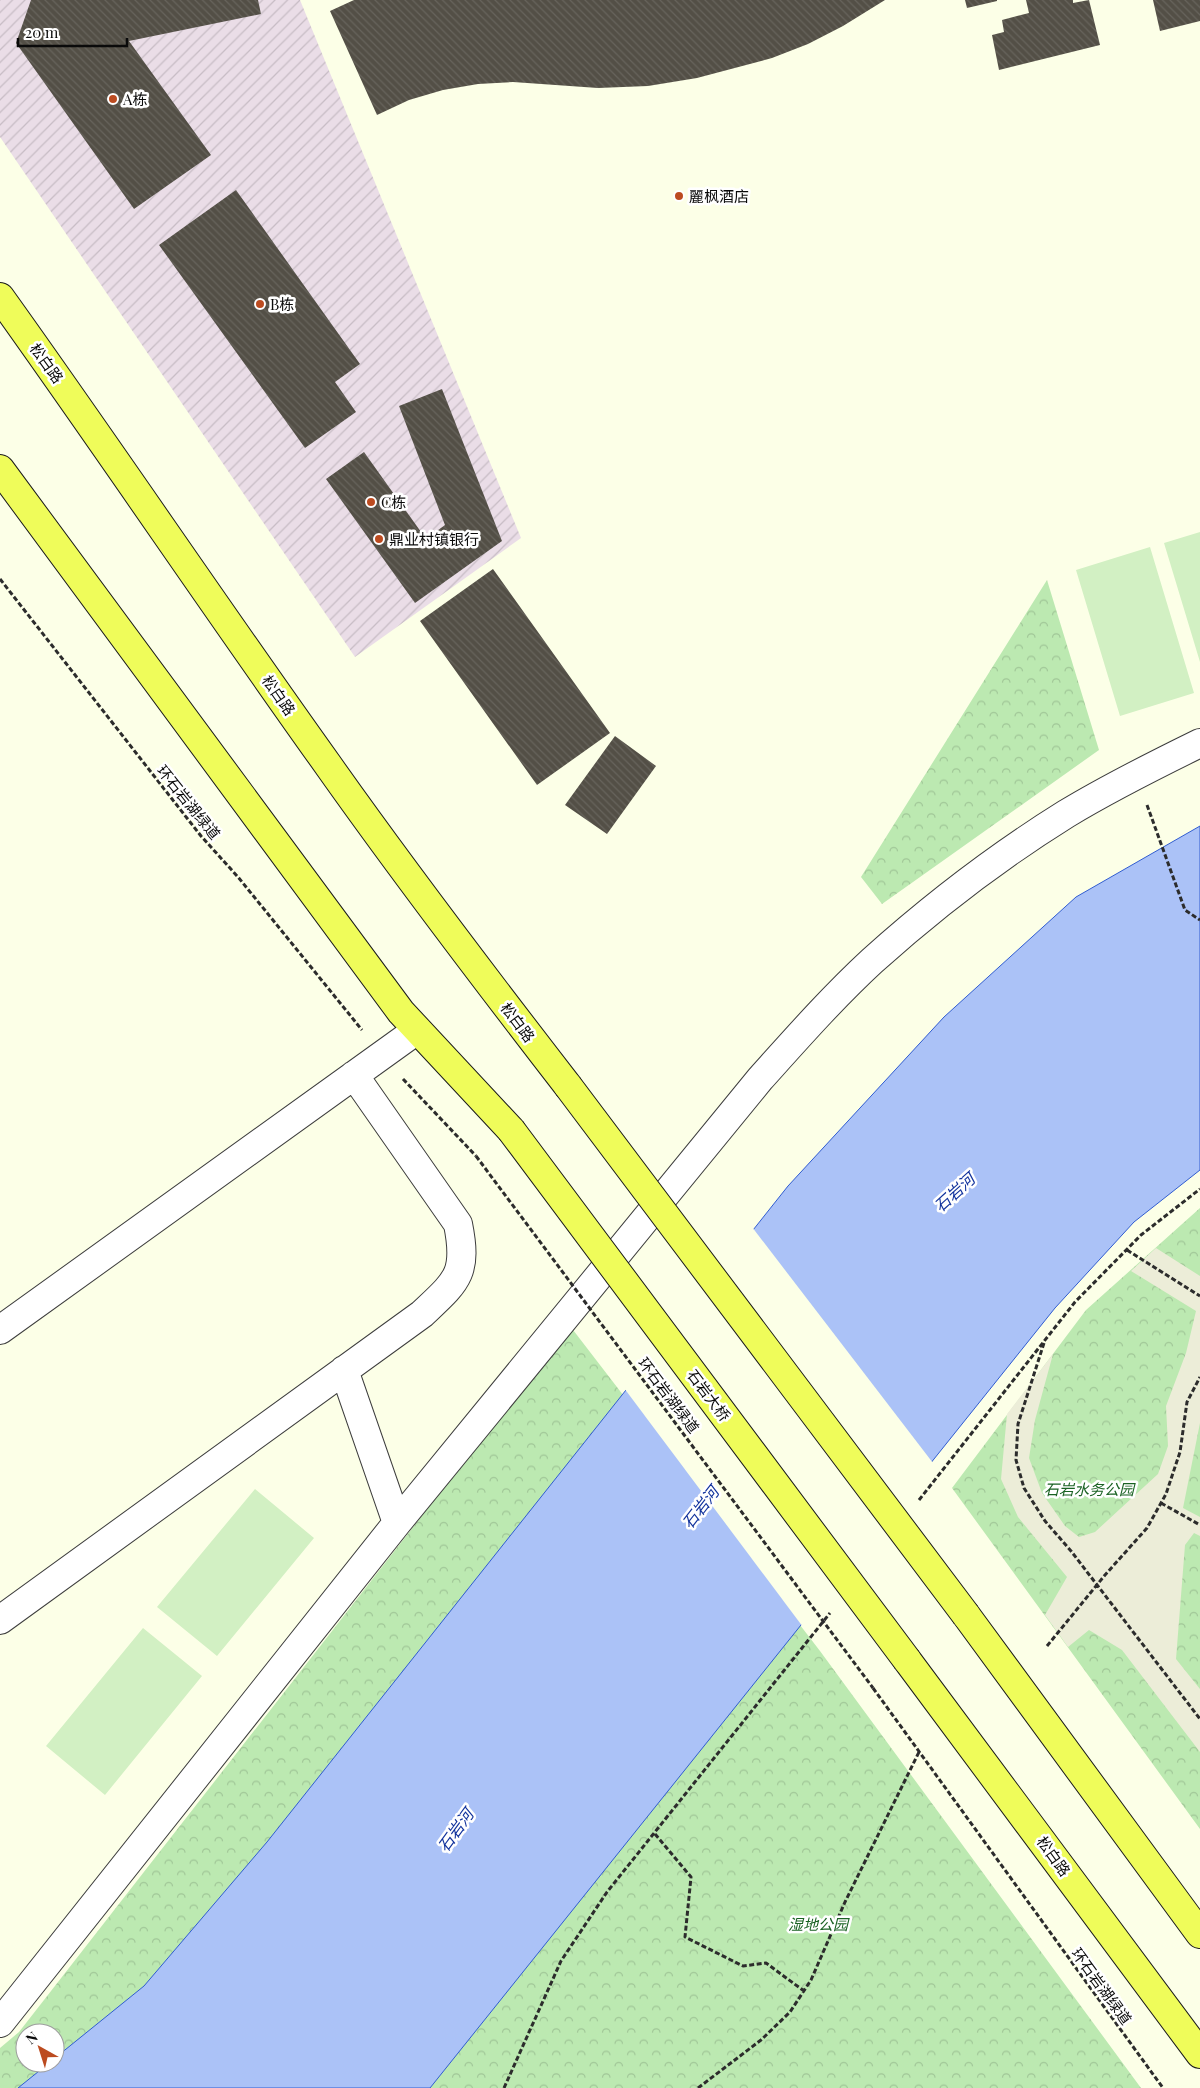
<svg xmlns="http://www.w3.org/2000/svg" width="1200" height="2088" viewBox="0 0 1200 2088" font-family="'Playfair Display','Noto Sans SC',serif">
  <defs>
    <pattern id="industrial-furrows" width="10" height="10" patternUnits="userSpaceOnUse" patternTransform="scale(1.25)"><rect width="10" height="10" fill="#eadde7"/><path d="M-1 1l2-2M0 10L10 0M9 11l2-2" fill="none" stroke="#c7bcc5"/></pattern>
    <pattern id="park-crowns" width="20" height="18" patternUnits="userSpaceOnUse" patternTransform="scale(1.25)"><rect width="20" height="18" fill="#bce9b1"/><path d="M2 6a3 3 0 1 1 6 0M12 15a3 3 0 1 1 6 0" fill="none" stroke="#a0c697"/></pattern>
    <pattern id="building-back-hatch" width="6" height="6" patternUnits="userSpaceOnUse" patternTransform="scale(1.25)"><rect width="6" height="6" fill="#534f46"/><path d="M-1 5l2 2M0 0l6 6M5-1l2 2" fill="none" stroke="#67645c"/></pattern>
  </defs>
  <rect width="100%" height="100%" fill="#fcffe7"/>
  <path fill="url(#industrial-furrows)" d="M0 0H300L521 538 355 657 0 137Z"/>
  <path fill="url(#park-crowns)" fill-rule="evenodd" d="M1047 580 1099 750 882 904 861 877Z
    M1200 1208V1829L952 1488 1086 1310Z
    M570 1326 820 1651 1141 2088H0V2048L19 2032ZM25 2033H55V2063H25Z"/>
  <path fill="#d2f0c3" d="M1200 532V662L1164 543Z
    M1150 547 1194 693 1120 716 1076 570Z
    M255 1489 314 1538 217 1656 157 1607Z
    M143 1628 202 1676 105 1795 46 1746Z"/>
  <path fill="#ecedd8" d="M1156 1248 1200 1276V1423L1183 1508 1200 1517V1536L1194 1533 1185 1545 1176 1659 1200 1689V1752L1122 1650 1089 1630 1068 1647 1058 1633 1045 1615 1067 1577 1018 1517 1001 1479 1007 1414 1053 1354 1035 1420 1029 1458 1042 1493 1065 1526 1079 1537 1095 1532 1158 1474 1168 1446 1166 1406 1186 1353 1196 1311 1131 1271Z"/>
  <path fill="#abc2f7" stroke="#305cd0" d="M1200 826V1170L1134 1222 1055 1308 430 2088H18L49 2063H55V2058L144 1986 267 1842 788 1186 944 1017 1076 897Z"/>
  <path fill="#fcffe7" d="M752 1227 933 1463 803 1627 624 1388Z"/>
  <path fill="url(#building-back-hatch)" d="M31 0H258L261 14 129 41 211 155 134 209 16 43Z
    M354 0H885L843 26 808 44 772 58 697 78 648 86 598 88 513 82 478 84 443 90 409 100 377 115 330 11Z
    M965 0H997V1L967 8Z
    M1026 0H1073V3L1089 0 1100 45 999 70 992 35 1004 32 1002 20 1029 13Z
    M1153 0H1200V21L1160 31Z
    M236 190 360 364 335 382 356 412 305 448 159 245Z
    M442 389 502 541 415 603 326 479 364 452 426 539 445 525 399 406Z
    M493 569 610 733 537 785 420 621Z
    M615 736 656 766 607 834 565 805Z"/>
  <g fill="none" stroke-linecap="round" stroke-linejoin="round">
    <defs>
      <path id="minor" d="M0 1330 417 1030
        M344 1370 397 1523
        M0 1620 422 1314C457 1281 468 1274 458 1224L354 1075
        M0 2023 397 1523 760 1079C796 1039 832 998 872 961 932 907 997 857 1066 814 1109 788 1155 765 1200 743"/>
      <path id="major" d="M0 297C111 452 217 610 328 765 405 874 486 980 568 1086
        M0 469 401 1012 511 1130
        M966 1615 1200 1934
        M907 1660 1200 2054"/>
    </defs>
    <use href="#minor" stroke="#3d3d3d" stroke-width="30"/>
    <use href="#major" stroke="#1b1b1b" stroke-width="30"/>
    <path stroke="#2c2c2c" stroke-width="3" stroke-dasharray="5 2.5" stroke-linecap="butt" d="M0 579 201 836 238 877 362 1030
      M1147 805 1185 910 1200 920
      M403 1079 476 1156
      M1127 1250 1200 1296
      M1044 1343 1018 1424 1016 1460 1024 1488 1045 1521 1071 1551 1200 1719
      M919 1500 1075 1302 1141 1235 1200 1189
      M1161 1503 1200 1525
      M1047 1646 1105 1575 1147 1528 1166 1494 1180 1452 1187 1402 1200 1377
      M873 1688 1163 2088
      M655 1834 691 1877 685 1937 743 1966 766 1963 804 1991
      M504 2088 561 1961 607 1892 830 1613
      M698 2088 761 2040 790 2012 811 1980 845 1902 919 1752"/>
    <use href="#minor" stroke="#fff" stroke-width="28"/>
    <use href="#major" stroke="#effc5a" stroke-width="28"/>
    <defs>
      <path id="major-bridge" d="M568 1086 966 1615
        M511 1130 907 1660"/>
    </defs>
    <use href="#major-bridge" stroke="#1b1b1b" stroke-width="30" stroke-linecap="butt"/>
    <path stroke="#2c2c2c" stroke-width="3" stroke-dasharray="5 2.5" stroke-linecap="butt" d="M476 1156 873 1688"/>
    <use href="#major-bridge" stroke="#effc5a" stroke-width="28"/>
  </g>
  <g fill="#bc4b20" stroke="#fff" stroke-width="2">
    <circle cx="113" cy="99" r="5"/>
    <circle cx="679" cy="196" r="5"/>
    <circle cx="260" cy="304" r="5"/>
    <circle cx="371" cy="502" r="5"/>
    <circle cx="379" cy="539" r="5"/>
  </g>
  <g text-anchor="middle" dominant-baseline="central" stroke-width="5" stroke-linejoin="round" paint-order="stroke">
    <g font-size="15" fill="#0a0a0a" stroke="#fff" text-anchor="start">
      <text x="123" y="99">A栋</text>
      <text x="689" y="196">麗枫酒店</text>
      <text x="270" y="304">B栋</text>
      <text x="381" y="502">C栋</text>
      <text x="389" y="539">鼎业村镇银行</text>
    </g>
    <g font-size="15" fill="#0a0a0a" stroke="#fff">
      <text transform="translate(47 363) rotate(54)">松白路</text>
      <text transform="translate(279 695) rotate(55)">松白路</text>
      <text transform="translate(189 802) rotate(51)">环石岩湖绿道</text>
      <text transform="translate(518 1022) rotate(53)">松白路</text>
      <text transform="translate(669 1395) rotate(53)">环石岩湖绿道</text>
      <text transform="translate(709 1395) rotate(53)">石岩大桥</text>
      <text transform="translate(1054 1856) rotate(54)">松白路</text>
      <text transform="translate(1102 1986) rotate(54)">环石岩湖绿道</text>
    </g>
    <g font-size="15" font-style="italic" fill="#1a6223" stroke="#fff">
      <text x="1089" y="1489">石岩水务公园</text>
      <text x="818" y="1924">湿地公园</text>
    </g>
    <g font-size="16" font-style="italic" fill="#12339d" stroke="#fff">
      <text transform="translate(954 1192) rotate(-42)">石岩河</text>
      <text transform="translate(700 1507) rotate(-52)">石岩河</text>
      <text transform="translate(455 1830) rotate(-54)">石岩河</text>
    </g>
  </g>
  <g transform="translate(40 2048) rotate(321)"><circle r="24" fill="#ffffff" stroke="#9d9d9d"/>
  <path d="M0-4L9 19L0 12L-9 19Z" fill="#bc4b20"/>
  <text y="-8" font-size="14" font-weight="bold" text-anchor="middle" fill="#0a0a0a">N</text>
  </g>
  <path d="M18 38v8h109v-8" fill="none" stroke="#0a0a0a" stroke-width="2.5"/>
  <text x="25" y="38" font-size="15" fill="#0a0a0a" stroke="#ffffff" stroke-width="4" paint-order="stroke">20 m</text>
</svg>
